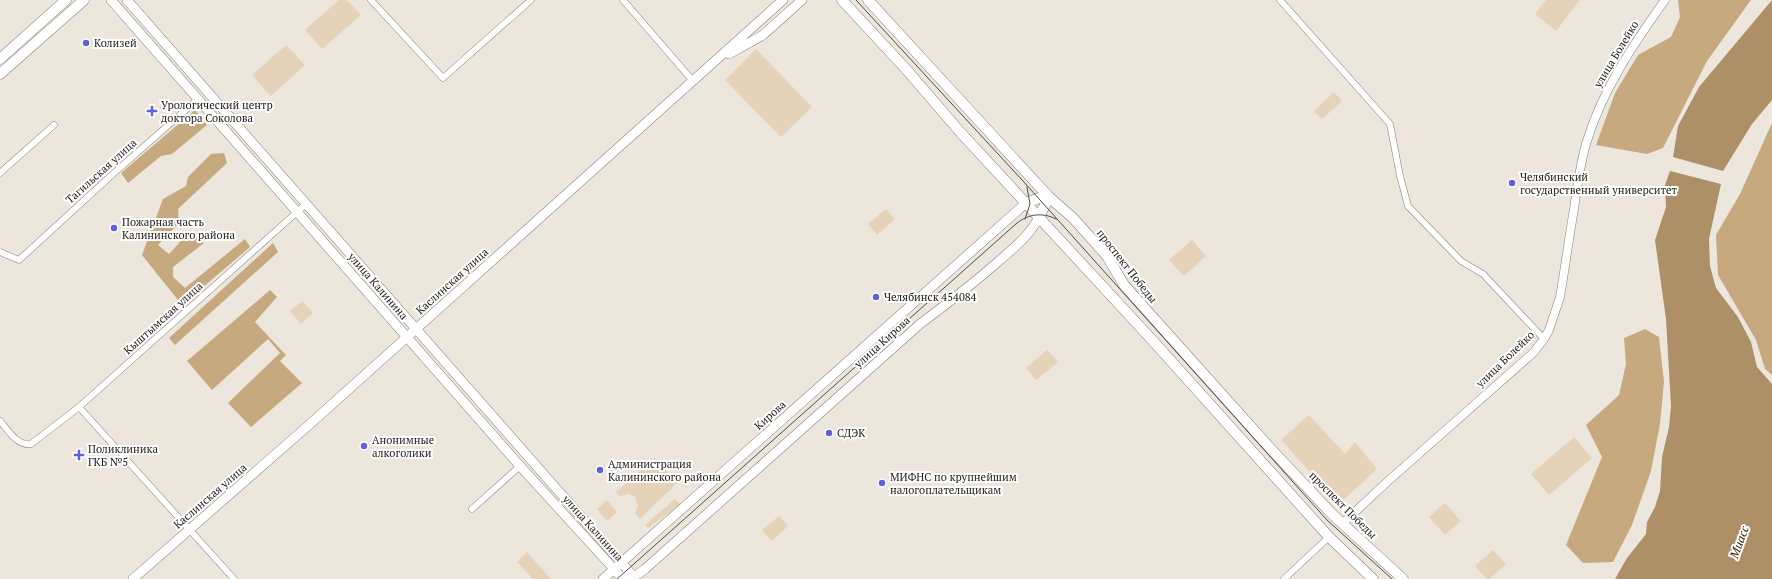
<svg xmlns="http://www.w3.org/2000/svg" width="1772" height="579" viewBox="0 0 1772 579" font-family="'PT Serif',serif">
  <rect width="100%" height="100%" fill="#ece6dd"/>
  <path fill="#e5d2b8" d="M339 0H347L361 15 322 49 305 30Z
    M1546 0H1580L1556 31 1535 14Z
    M286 45 305 65 271 96 252 75Z
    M756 49 812 107 781 137 725 80Z
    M1334 92 1342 101 1322 119 1314 111Z
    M886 209 895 219 877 235 868 224Z
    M1192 240 1206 256 1184 276 1169 260Z
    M302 301 313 313 301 324 290 311Z
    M1047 350 1058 362 1036 380 1026 368Z
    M1309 415 1345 454 1355 442 1377 469 1339 504 1281 440Z
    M1574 437 1592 458 1549 495 1531 474Z
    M655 458 677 483 640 519 635 513 638 506 635 497 629 494 619 496 616 492Z
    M675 499 680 504 648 528 645 525Z
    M607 500 617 512 607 521 597 509Z
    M1445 503 1461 521 1445 535 1429 517Z
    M779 516 788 526 772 541 762 530Z
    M1493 550 1506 564 1489 579H1487L1475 566Z
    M527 552 551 579H533L517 562Z"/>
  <path fill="#c7a97f" d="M1678 0H1751L1707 61 1663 148 1647 154 1596 145 1615 93 1638 55 1671 37 1680 17Z
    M195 110 207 125 172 154 161 156 128 183 121 173Z
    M1772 123V375L1765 369 1756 340 1718 275 1716 235 1740 194Z
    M224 153 227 163 178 209 179 223 158 245 169 254 190 231 204 243 173 267V277L185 288 245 239 250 247 182 305 142 255 163 199 186 186 188 177 211 154Z
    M273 243 278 252 175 345 169 338Z
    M270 290 277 297 255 322 286 355 280 361 302 383 251 427 228 403 280 353 268 339 212 390 187 361Z
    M1645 329 1659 337 1664 382 1660 424 1651 471 1632 525 1613 562 1583 563 1566 545 1602 457 1586 425 1619 395 1626 364 1624 338Z"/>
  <path fill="#ad9067" d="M1772 0V100L1752 124 1723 171 1673 157 1678 126 1699 87Z
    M1670 171 1721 184 1709 239 1710 266 1716 288 1738 317 1751 342 1757 367 1772 384V579H1615L1627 558 1646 534 1647 522 1655 507 1660 491 1662 457 1669 427 1671 406 1666 319 1655 240 1666 207 1665 185Z"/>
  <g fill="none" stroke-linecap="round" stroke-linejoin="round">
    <defs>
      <path id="minor" d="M371 0 443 78 531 0
        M623 0 693 81
        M1280 0 1390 124 1400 176 1408 206 1461 261 1483 274 1544 339
        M0 173 54 125
        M0 252 19 260 114 173 198 99
        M79 407 234 579
        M0 421C9 431 17 446 31 444L79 407 306 204
        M472 509 520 466
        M1284 579 1329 537"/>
      <path id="tertiary" d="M1342 524 1387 482 1533 353 1544 339 1549 330 1560 297C1565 268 1569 238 1574 209 1577 187 1580 165 1586 144 1602 90 1633 45 1665 0"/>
      <path id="secondary" d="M111 0 520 466 614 569 620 576 634 577
        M127 0 634 577
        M729 54 763 35 802 0
        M133 579 310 424 783 0
        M603 579 1026 203
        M631 579 645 569 920 324C948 303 974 283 1000 260 1015 247 1030 235 1039 217"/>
      <path id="primary" d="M842 0 905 68 961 133 1154 342 1329 537 1373 579
        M868 0 1049 197 1073 218 1107 256 1124 285 1269 447 1333 515 1403 579
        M0 59 66 0
        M0 74 84 0
        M1026 203 1039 198 1049 197
        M1039 217 1049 197"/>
    </defs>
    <use href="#minor" stroke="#868179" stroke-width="7"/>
    <use href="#tertiary" stroke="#868179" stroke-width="9"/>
    <use href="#secondary" stroke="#868179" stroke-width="10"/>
    <use href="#primary" stroke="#868179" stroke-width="11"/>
    <use href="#minor" stroke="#fff" stroke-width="6"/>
    <use href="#tertiary" stroke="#fff" stroke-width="8"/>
    <use href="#secondary" stroke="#fff" stroke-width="9"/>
    <use href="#primary" stroke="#fff" stroke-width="10"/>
    <path stroke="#504c48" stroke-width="1" d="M856 0 1023 181 1327 520 1392 579
      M1025 219 1030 204 1027 187
      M617 579 1017 223C1029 214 1042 212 1056 219"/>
  </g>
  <g fill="#5e62da" stroke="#fff" stroke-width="1.5">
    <circle cx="86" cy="43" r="4"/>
    <path d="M150 105h4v4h4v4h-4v4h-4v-4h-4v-4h4z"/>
    <circle cx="1512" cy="183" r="4"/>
    <circle cx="114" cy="228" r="4"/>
    <circle cx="876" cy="297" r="4"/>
    <circle cx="829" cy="433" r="4"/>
    <circle cx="364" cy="446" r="4"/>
    <path d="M77 449h4v4h4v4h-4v4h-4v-4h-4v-4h4z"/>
    <circle cx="600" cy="470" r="4"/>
    <circle cx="882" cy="483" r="4"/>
  </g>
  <g text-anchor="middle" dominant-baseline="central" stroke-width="4" stroke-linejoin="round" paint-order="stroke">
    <g font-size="11" fill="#23201d" stroke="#fff" text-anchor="start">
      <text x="94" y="43">Колизей</text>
      <text x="161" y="105">Урологический центр<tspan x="161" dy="13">доктора Соколова</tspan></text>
      <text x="1520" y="177">Челябинский<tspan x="1520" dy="13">государственный университет</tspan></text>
      <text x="122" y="222">Пожарная часть<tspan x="122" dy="13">Калининского района</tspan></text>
      <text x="884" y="297">Челябинск 454084</text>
      <text x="837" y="433">СДЭК</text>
      <text x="372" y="440">Анонимные<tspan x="372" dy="13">алкоголики</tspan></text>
      <text x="88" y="449">Поликлиника<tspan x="88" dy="13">ГКБ №5</tspan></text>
      <text x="608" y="464">Администрация<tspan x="608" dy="13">Калининского района</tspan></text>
      <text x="890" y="477">МИФНС по крупнейшим<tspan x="890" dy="13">налогоплательщикам</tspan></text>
    </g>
    <g font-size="11" fill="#23201d" stroke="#fff">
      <text transform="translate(1616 54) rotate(-59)">улица Болейко</text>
      <text transform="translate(101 171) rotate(-42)">Тагильская улица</text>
      <text transform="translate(1127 266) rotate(52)">проспект Победы</text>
      <text transform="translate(452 281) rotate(-42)">Каслинская улица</text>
      <text transform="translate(378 286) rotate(49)">улица Калинина</text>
      <text transform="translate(163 318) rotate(-42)">Кыштымская улица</text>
      <text transform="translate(882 342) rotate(-42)">улица Кирова</text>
      <text transform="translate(1505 359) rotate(-44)">улица Болейко</text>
      <text transform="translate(770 415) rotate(-42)">Кирова</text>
      <text transform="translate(210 496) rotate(-41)">Каслинская улица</text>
      <text transform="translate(1343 505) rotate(45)">проспект Победы</text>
      <text transform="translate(593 528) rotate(48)">улица Калинина</text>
    </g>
    <g font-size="12" font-style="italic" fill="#3a2502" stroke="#fff">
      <text transform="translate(1739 542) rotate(-70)">Миасс</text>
    </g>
  </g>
</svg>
